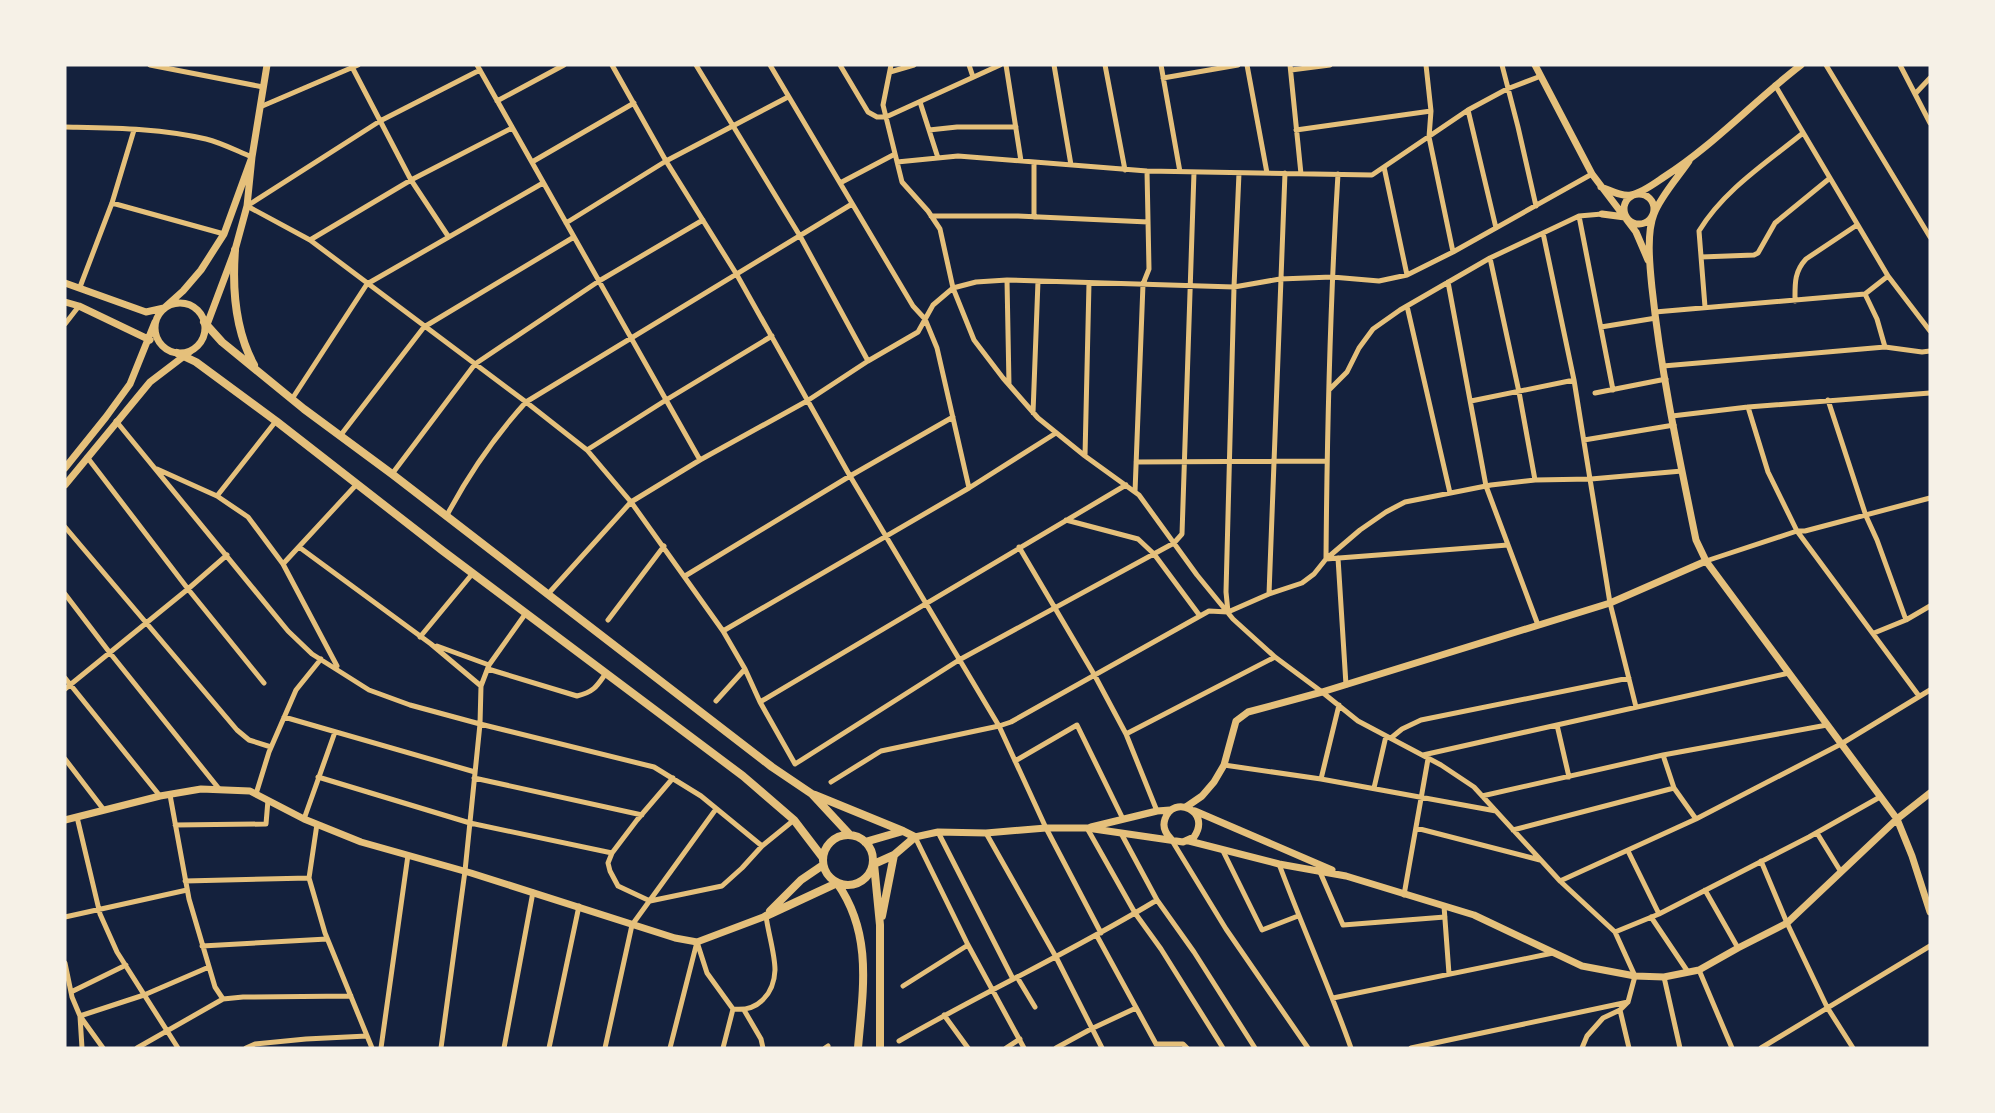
<svg xmlns="http://www.w3.org/2000/svg" width="1995" height="1113" viewBox="0 0 1995 1113" font-family="'IBM Plex Sans',sans-serif">
  <rect width="100%" height="100%" fill="#14213d"/>
  <g fill="none" stroke-linecap="round" stroke-linejoin="round">
    <path stroke="#e5c07b" stroke-width="5" d="M150 65 263 87
      M351 65 411 180 448 236
      M477 65 700 460
      M612 65 666 161 737 275 850 476 999 726 1046 828 1101 933
      M696 65 800 236 868 361
      M770 65 913 306 925 319 937 348 969 488
      M840 65 868 112 877 117H886L1000 65
      M891 65 883 105 902 182 928 211 940 229 953 288 974 340 1003 378 1038 418 1085 456 1139 495 1197 575 1233 619 1275 657 1322 692 1358 721 1441 765 1474 787 1560 881 1615 932 1635 976 1628 1002 1620 1010 1603 1018 1587 1036 1582 1048
      M969 65 973 77
      M1006 65 1021 161
      M1054 65 1071 165
      M1105 65 1125 170
      M1161 65 1180 172
      M1247 65 1267 173
      M1290 65 1301 174
      M1426 65 1431 111 1429 137 1453 252
      M1502 65 1518 127 1536 206
      M1826 65 1930 237
      M1900 65 1930 123
      M480 70 380 121 247 206 310 240 526 402 587 450 631 502 723 631 745 669 760 702 795 764 959 660 1174 543 1182 534 1194 172
      M1291 70 1330 65
      M890 72 914 65
      M1163 78 1238 65
      M1775 85 1888 276 1930 331
      M1915 94 1930 78
      M497 101 564 65
      M920 102 938 158
      M260 107 358 65
      M1468 110 1496 228
      M65 127C112 128 160 128 206 139 222 143 237 151 252 157
      M929 130 957 127H1016
      M1296 130 1431 111
      M532 162 634 103
      M897 162 958 156 1147 171 1372 175 1468 110 1507 89 1541 76
      M1034 162V217
      M1384 167 1407 275
      M1338 174C1330 303 1327 431 1326 559L1508 545
      M840 183 895 154
      M112 203 224 234
      M931 216H1018L1148 222
      M1579 216 1613 390
      M566 223 666 161 788 97
      M1543 233 1574 380 1610 603 1636 707
      M310 240 411 180 512 128
      M1701 257 1754 255 1758 253 1775 223 1830 178
      M1490 258 1519 392 1535 480
      M1007 280 1009 385
      M1448 282 1486 486 1538 625
      M80 287 112 203 134 130
      M1865 294 1877 319 1885 347
      M1795 301C1795 284 1794 272 1806 259L1857 225
      M1407 306 1450 493
      M1705 307 1699 231C1724 190 1766 163 1803 133
      M1655 312 1865 294 1888 276
      M65 324 79 306
      M1601 327 1656 318
      M1663 366 1885 347 1922 352 1930 351
      M1329 390 1347 372 1359 348 1373 329 1400 310 1490 258 1579 216 1602 214
      M1595 393 1666 379
      M292 399 367 284 543 183
      M1828 400 1866 516 1877 540 1906 620
      M1471 401 1574 380
      M1748 407 1768 472 1797 531 1919 696
      M1033 413 1038 281
      M1672 416 1748 407 1930 393
      M116 421 288 631 312 654 369 690 410 705 480 724 654 767 701 796 762 846
      M340 436 424 327 574 237
      M1584 440 1674 425
      M587 450 666 400 772 336
      M1085 456 1089 283
      M87 457 188 589 264 683
      M1136 462 1327 461
      M157 469 217 496 248 517 283 564 337 666
      M392 474 475 364 599 281 703 220
      M1135 492 1143 284 1149 269 1147 171
      M217 496 276 421
      M446 517C467 477 496 435 526 402L852 204
      M1066 520 1138 539 1154 554 1200 616
      M65 527 237 730 249 740 271 747
      M299 547 431 644 481 686
      M1019 547 1095 676 1126 734 1157 811
      M1338 558 1346 685
      M1706 561 1797 531H1805L1930 498
      M283 564 356 485
      M685 576 850 476 953 417
      M65 594 110 653 220 790
      M548 594 631 502 700 460 807 401 868 361 918 332 933 305 953 288 976 282 1007 280 1234 287 1280 279 1332 277 1379 281 1407 275 1453 252 1592 174
      M1269 594 1285 173
      M1228 612 1226 592 1234 287 1239 173
      M608 620 664 546
      M723 631 969 488 1056 433
      M1874 633 1906 620 1930 606
      M420 637 473 573
      M437 646 489 665
      M488 669 577 696C594 692 597 686 606 673
      M65 678 160 796
      M65 689 188 589 227 555
      M716 701 745 669
      M760 702 1126 485
      M284 717 475 772
      M1557 725 1569 777
      M1126 734 1275 657
      M1391 738 1402 729 1421 720 1629 678
      M1423 755 1789 673
      M1663 755 1674 788 1696 819
      M65 759 104 810
      M1015 761 1077 725 1123 819
      M1224 765 1321 779 1496 811
      M318 777 470 823 612 853
      M474 778 642 815
      M673 778 637 820 612 853 608 863 610 871 618 886 650 901 722 886 742 868 762 846 794 820
      M1321 779 1339 705
      M831 782 881 751 999 726 1011 722 1209 611 1228 612 1269 594 1302 583 1314 574 1326 559 1360 530 1386 512 1405 502 1491 485 1535 480 1591 479 1682 471
      M1374 788 1386 736
      M256 794 269 752 296 690 321 659
      M170 795 189 899 215 987 223 999
      M1482 796 1663 755 1827 725
      M77 817 100 914 117 952 178 1048
      M304 819 335 732
      M317 824 309 878 325 933 372 1048
      M175 825 266 824 268 800
      M1087 828 1135 913 1161 949 1223 1048
      M1416 828 1540 860
      M1513 830 1674 788
      M938 832 1013 979
      M986 833 1056 957 1102 1048
      M1817 833 1841 872
      M1122 835 1157 900 1194 952 1255 1048
      M915 837 968 945 1024 1048
      M1171 839 1226 929 1308 1048
      M1222 849 1262 930 1298 916
      M1628 851 1659 914
      M1761 861 1787 923 1827 1007 1853 1048
      M1279 864C1302 926 1329 986 1351 1048
      M1320 872 1343 925 1445 917
      M185 881 309 878
      M1560 881 1696 819 1841 744 1930 690
      M1705 890 1738 948
      M1404 895 1428 759
      M1444 906 1449 974
      M65 917 187 890
      M1651 917 1688 972
      M1615 932 1659 914 1809 837 1880 797
      M1097 936 1156 1044
      M202 946 327 939
      M65 963 72 997 80 1016 103 1048
      M1699 970 1732 1048
      M1017 977 1035 1007
      M1664 977 1680 1048
      M903 986 968 945
      M71 992 126 965
      M1333 998 1553 953
      M744 1010 761 1039 763 1048
      M1620 1010 1629 1048
      M944 1015 968 1048
      M899 1041C984 992 1073 951 1157 900
      M1156 1044H1183L1187 1048
      M82 1048 80 1016 144 995 209 967
      M137 1048 223 999 243 997 351 996
      M246 1048 255 1044 306 1039 367 1036
      M381 1048 408 855
      M441 1048 465 871 480 724 481 686 489 665 526 613
      M504 1048 533 892
      M549 1048 579 906
      M605 1048 632 925 716 809
      M670 1048 697 942 707 973 733 1009C757 1012 774 995 775 970 775 954 768 932 766 916
      M723 1048 733 1009
      M825 1048 828 1046
      M1006 1048 1020 1039
      M1056 1048 1091 1029 1136 1008
      M1411 1048 1628 1002
      M1761 1048 1930 946"/>
    <path stroke="#e5c07b" stroke-width="7" d="M1535 65 1592 174 1636 232 1648 260
      M1689 161C1679 176 1660 197 1654 214 1646 234 1650 268 1652 288 1661 373 1679 457 1696 540L1706 561 1897 819 1912 856 1930 912
      M1601 187C1610 190 1621 197 1631 195 1642 193 1655 183 1664 177 1714 145 1754 101 1801 65
      M1624 209a15 15 0 1 1 30 0a15 15 0 1 1-30 0Z
      M1602 214 1625 217
      M65 283 146 312 164 308 183 291 201 270 224 234 252 157
      M65 302 79 306 150 340
      M155 328a25 25 0 1 1 50 0a25 25 0 1 1-50 0Z
      M205 330 235 250 247 206 252 157 267 65
      M65 468 106 417 130 384 155 322
      M65 485 150 382 192 350
      M1186 807 1202 796 1214 782 1224 765 1236 721 1248 712 1322 692 1610 603 1706 561
      M1195 811 1332 870
      M65 820 160 796 201 789 250 791 304 819 361 842 471 873 675 938 697 942 766 916
      M1091 827 1157 811 1170 810
      M915 837 938 832 986 833 1046 828H1087L1183 842 1194 837C1212 811 1173 794 1165 819 1162 827 1166 834 1171 839
      M1189 841 1279 864 1346 876 1474 915 1582 966 1635 976 1664 977 1699 970 1738 948 1787 923 1897 819 1930 793"/>
    <path stroke="#e5c07b" stroke-width="8" d="M235 250C232 290 235 330 254 365
      M204 322 222 342 304 409 392 474 772 767 812 794 850 835
      M177 353 196 362 276 421 443 551 743 776 794 820 823 858
      M815 795 903 831
      M823 860a25 25 0 1 1 50 0a25 25 0 1 1-50 0Z
      M865 842 903 831 915 837 894 855 874 864 880 925V1048
      M770 911 801 880 823 865
      M766 916 837 883C873 934 863 989 858 1048
      M882 916 894 855"/>
  </g>
  <rect width="1995" height="1113" fill="none" stroke="#f6f1e7" stroke-width="133"/>
</svg>
